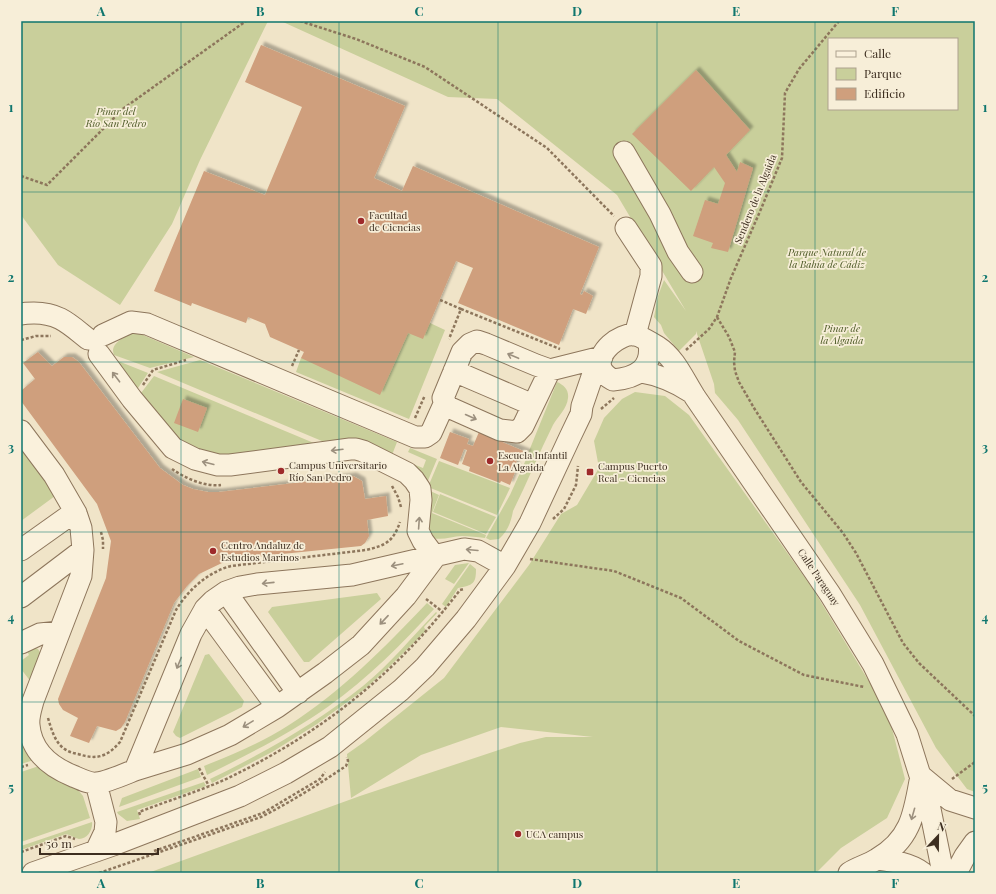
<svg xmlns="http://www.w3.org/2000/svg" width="996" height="894" viewBox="0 0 996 894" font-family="'Playfair Display',serif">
  <defs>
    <filter id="shadow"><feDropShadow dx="3.5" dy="-3.5" stdDeviation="1" flood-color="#0004"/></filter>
  </defs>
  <rect width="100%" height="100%" fill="#f0e4c8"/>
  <path fill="#c9cf9b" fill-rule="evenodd" d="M21 21H975V792L967 789 936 748 860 605 738 420 715 393 714 384 696 331V334L679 351 664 333 661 325 654 317 658 296 664 280 686 311 617 195 497 99 448 97 283 22 268 21 200 160 172 224 120 305 58 265 21 215ZM829 39H957V109H829Z
    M430 323 445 330 409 419 296 372 301 358 408 333Z
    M132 332H136L194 357 150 368 114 355C109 344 125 337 132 332Z
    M113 359 148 373 136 391Z
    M200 360 397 442 392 455 329 444 157 372Z
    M154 376 321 446 225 461 181 447 138 397Z
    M557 382C564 385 569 390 568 398 567 409 558 416 553 425 539 453 527 483 513 511 511 522 508 531 499 539L490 540 486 538 510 495 529 453V451Z
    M635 392 665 396 689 415 813 589 888 713 905 779 887 818 841 848 816 873H148L360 796 520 743 546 737H593L501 727 421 755 351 798 347 754 364 742 444 678 529 565 561 514 577 505 599 468 594 441 604 418 622 399Z
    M21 446 54 490 55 496 21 521Z
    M410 448 437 459 427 483 400 459 423 468 426 460 408 452Z
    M439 461 510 488 497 515 428 487Z
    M428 490 439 495 432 513 486 535 485 538C477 537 469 536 462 536 450 536 438 543 428 535Z
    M440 494 496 517 486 534 433 512Z
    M469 563 454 584 445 579 455 565Z
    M470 564 476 569C476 584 473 585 458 588L446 607 442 604Z
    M377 593 381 599 309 662H304L268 612 272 607Z
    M427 603 434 609C402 644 368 678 329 706 291 733 249 754 207 775L204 766C233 754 263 742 289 725 341 692 385 647 427 603Z
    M436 612 437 613 424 627 426 631 389 667 365 689 317 724 272 752 212 783 210 779C264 753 316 723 363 686 390 664 412 637 436 612Z
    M33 647 38 649 41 654 31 682 21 669V661L29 655 27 651Z
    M209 654 244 701 242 707 180 738 176 736 173 732 205 655Z
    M21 693 26 696 34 760 21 764Z
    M39 766 72 783 83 796 90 818 21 842V772Z
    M198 769 201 777 119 807 122 798Z
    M204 782 206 786 137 810 140 819 127 821 118 814 117 812Z
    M92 822C93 829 88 839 79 839 75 838 70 835 66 834L21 850V846Z"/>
  <path fill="#cf9f7d" filter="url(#shadow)" d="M261 45 405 106 374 178 402 191 413 166 599 247 580 294 582 295 584 291 593 296 586 314 573 309 559 345 458 303 473 268 456 261 423 339 408 333 380 395 301 358 304 352 270 337 265 324 248 317 246 323 192 303 191 306 154 291 204 171 265 195 302 107 245 82Z
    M696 70 750 130 726 155 737 172 740 162 753 168 728 252 711 248 713 243 693 236 705 200 718 204 725 183 714 167 691 191 632 134Z
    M38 352 52 366 64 357H72L79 362 160 468 183 485 193 489 208 492H219L353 476 362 481 365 499 386 496 388 516 367 520 369 536 365 543 361 546 272 555 224 562 199 574 187 586 174 603 125 722 121 728 116 731 97 726 89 743 70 736 78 718 63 710 59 704 58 699 106 578 111 541 97 504 21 401 22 390 35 379 23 363Z
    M183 399 207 408 198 432 174 423Z
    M450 432 469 439 467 444 473 446 479 432 528 453 527 456 520 453 515 465 517 467 510 485 501 481 500 483 469 471 470 467 462 464 467 450 464 449 458 465 440 458Z"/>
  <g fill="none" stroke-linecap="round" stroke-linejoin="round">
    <defs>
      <path id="minor" d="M624 152 660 214 678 252 692 272
        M626 228 651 266V276L635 335
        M21 314C25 313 29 313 34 313 59 313 69 324 88 339
        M103 335 131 322 147 324 415 437H425L431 433 445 402
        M649 343C653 369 636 378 613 380 608 377 603 374 601 368 596 352 620 333 634 335 639 335 653 344 658 347 675 358 684 380 695 397L830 594 873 664 907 734 929 804 943 873
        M99 354 132 399 173 448 195 459 218 465H230L350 449H356L363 451 407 473 414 480 420 489 421 500 418 531 423 541 435 557
        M550 370 523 426 517 432 500 430 446 406 443 398 462 352 470 344 477 341 486 344 536 365 550 370 602 357
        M454 371 533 405
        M641 372C660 375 675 382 691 392
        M21 431 54 475 76 513 81 528 83 550 81 576 33 701C31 709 28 717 29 725 31 752 51 767 73 776 80 779 90 784 97 783 107 782 125 774 135 770L191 634 205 609 213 601 226 592 240 587 257 584 352 575 464 549 478 551 505 566
        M21 550 66 518 76 513
        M226 592 298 693
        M21 597 83 550
        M205 609 277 707
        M21 643 40 634 59 632
        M135 770 187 754 230 735 277 707 325 673 361 645 406 596 435 557
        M921 776 950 800 975 808
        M96 851 105 832 106 822 96 783
        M877 859C893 861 910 863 923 873
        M33 873 113 845 240 796 286 773 330 747 401 690 425 667 466 619 505 566 530 523 570 437 581 414 582 406 594 371 600 363
        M849 873C858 867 868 865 877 859 910 840 914 815 920 781
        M956 873 965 856 975 842"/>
    </defs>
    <use href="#minor" stroke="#8d765c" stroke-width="23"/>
    <path stroke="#8d765c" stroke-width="2.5" stroke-dasharray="3 2" stroke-linecap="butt" d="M300 21 356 39 425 67 547 148 614 216
      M21 176 47 185 124 108 246 21
      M440 300 461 309 449 339
      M461 309 560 349
      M717 317 729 337 735 352 734 362 735 371 739 382 754 408 801 482 843 533 856 553 903 643 919 663 975 716
      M21 340 36 336H51
      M686 350 709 329 717 317 731 278 761 209 782 158 785 93 799 69 839 21
      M292 366 299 350
      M143 385 153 370 186 360
      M601 409 614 398
      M415 418 425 395
      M172 469C185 478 204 487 221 485
      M392 486 398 497 401 507
      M553 519 564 509 576 485 578 466
      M101 532 103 540V549
      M530 559 614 571 681 598 739 641 804 675 864 687
      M426 599 443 612
      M48 718C51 728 54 739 61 746 66 751 72 753 78 754 97 760 107 757 120 742L176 610C188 590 208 572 231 566L366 550C386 545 393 542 400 522
      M21 767 28 765
      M199 768 209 786
      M952 779 975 762
      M140 815 139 812C167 801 197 792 224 780 319 735 396 674 460 590L464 589
      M154 851 263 813 320 779 325 772
      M21 852 66 836 75 839
      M99 873 261 817C291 802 319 784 346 766L348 761 347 757"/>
    <use href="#minor" stroke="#faf1dc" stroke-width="21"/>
  </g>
  <defs><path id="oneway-shaft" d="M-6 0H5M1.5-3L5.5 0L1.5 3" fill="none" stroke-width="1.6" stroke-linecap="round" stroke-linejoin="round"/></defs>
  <g stroke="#9c907e">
    <use href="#oneway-shaft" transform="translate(513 356) rotate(-157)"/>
    <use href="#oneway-shaft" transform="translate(116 377) rotate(-127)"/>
    <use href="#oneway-shaft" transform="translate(471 417) rotate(24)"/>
    <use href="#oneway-shaft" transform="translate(337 450) rotate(173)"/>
    <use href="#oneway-shaft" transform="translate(208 463) rotate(-166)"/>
    <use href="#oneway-shaft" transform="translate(419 523) rotate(-86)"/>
    <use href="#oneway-shaft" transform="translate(472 550) rotate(-175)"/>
    <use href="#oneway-shaft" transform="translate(397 565) rotate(168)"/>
    <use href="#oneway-shaft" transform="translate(268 583) rotate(174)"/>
    <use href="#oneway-shaft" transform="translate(384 620) rotate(133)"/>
    <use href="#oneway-shaft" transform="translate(179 663) rotate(112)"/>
    <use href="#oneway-shaft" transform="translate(248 724) rotate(149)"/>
    <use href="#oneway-shaft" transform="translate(913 814) rotate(106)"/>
  </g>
  <path fill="none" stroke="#0f766e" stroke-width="1" stroke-opacity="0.55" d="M181 21V873M339 21V873M498 21V873M657 21V873M815 21V873M21 192H975M21 362H975M21 532H975M21 702H975"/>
  <g fill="#9e2a2b" stroke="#f7eed8" stroke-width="1.5">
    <circle cx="361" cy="221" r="4"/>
    <circle cx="490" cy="461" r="4"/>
    <circle cx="281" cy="471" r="4"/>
    <rect x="586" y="468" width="8" height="8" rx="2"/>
    <circle cx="213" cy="551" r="4"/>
    <circle cx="518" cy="834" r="4"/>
  </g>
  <g text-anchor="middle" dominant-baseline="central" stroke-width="3.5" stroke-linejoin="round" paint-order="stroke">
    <g font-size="10" font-style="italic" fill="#4d5a26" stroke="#f7eed8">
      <text x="116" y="111">Pinar del<tspan x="116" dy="12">Río San Pedro</tspan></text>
      <text x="827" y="252">Parque Natural de<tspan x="827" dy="12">la Bahía de Cádiz</tspan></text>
      <text x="842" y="328">Pinar de<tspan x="842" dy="12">la Algaida</tspan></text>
    </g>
    <g font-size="10" fill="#3d2e20" stroke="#f7eed8">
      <text transform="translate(755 199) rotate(-68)">Sendero de la Algaida</text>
      <text transform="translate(819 577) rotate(56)">Calle Paraguay</text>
    </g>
    <g font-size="10" fill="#3d2e20" stroke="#f7eed8" text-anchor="start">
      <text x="369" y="215">Facultad<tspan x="369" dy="12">de Ciencias</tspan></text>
      <text x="498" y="455">Escuela Infantil<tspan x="498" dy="12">La Algaida</tspan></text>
      <text x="289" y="465">Campus Universitario<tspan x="289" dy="12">Río San Pedro</tspan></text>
      <text x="598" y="466">Campus Puerto<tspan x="598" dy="12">Real - Ciencias</tspan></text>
      <text x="221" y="545">Centro Andaluz de<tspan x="221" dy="12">Estudios Marinos</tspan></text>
      <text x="526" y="834">UCA campus</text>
    </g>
  </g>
  <rect width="996" height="894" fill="none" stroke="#f7eed8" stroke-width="44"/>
  <rect x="828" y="38" width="130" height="72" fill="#f7eed8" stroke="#ada18e"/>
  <rect x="836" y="51" width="20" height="6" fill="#faf1dc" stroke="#ada18e"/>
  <text x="864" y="58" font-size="12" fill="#3d2e20">Calle</text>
  <rect x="836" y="68" width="20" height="12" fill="#c9cf9b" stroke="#ada18e"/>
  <text x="864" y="78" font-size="12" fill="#3d2e20">Parque</text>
  <rect x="836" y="88" width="20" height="12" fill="#cf9f7d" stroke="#ada18e"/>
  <text x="864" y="98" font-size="12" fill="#3d2e20">Edificio</text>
  <g transform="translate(938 836) rotate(22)" stroke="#f7eed8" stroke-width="3" paint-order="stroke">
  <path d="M0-3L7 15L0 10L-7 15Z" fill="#3d2e20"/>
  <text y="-6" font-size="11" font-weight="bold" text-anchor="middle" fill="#3d2e20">N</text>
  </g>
  <path d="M40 848v6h118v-6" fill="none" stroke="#3d2e20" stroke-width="2"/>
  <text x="46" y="848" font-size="12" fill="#3d2e20" stroke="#f7eed8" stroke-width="3" paint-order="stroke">50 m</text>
  <rect x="22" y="22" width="952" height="850" fill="none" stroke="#0f766e" stroke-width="1.5"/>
  <g font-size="13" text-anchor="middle" font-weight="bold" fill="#0f766e">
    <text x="101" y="16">A</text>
    <text x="260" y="16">B</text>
    <text x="419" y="16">C</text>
    <text x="577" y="16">D</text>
    <text x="736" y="16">E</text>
    <text x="895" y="16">F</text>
    <text x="11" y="112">1</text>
    <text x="985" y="112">1</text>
    <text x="11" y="282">2</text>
    <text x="985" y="282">2</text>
    <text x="11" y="452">3</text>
    <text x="985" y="452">3</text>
    <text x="11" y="622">4</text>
    <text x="985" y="622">4</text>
    <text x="11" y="792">5</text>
    <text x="985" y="792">5</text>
    <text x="101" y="888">A</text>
    <text x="260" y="888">B</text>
    <text x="419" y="888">C</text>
    <text x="577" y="888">D</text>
    <text x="736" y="888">E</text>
    <text x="895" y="888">F</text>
  </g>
</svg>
